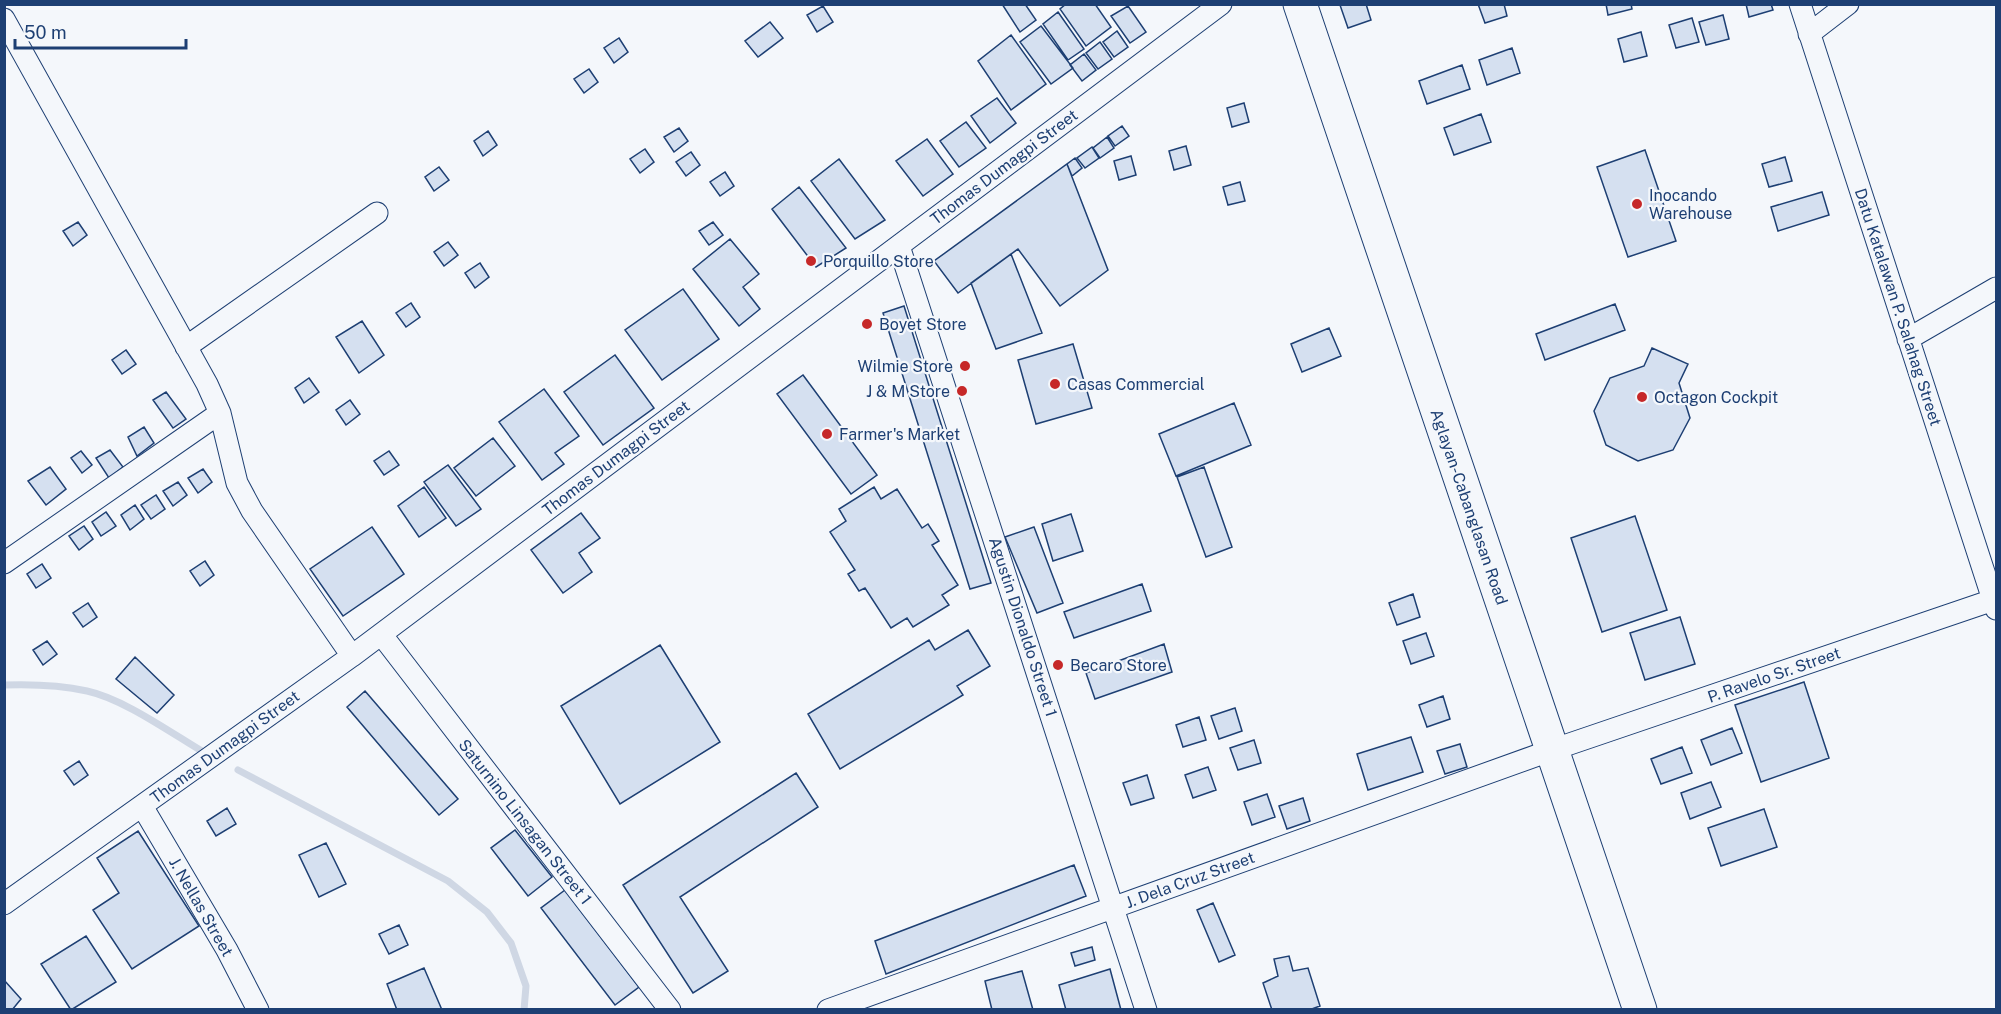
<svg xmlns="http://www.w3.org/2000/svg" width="2001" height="1014" viewBox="0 0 2001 1014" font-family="'Public Sans',sans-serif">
  <rect width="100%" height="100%" fill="#f4f7fb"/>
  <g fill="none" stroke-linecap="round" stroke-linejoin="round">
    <path stroke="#cfd7e4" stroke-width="7" d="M4 685C32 684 60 685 87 691 124 699 171 733 205 753
      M238 770 448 881 487 912 511 943 526 986 524 1010"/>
  </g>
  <path fill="#d5e0f0" stroke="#1d3f73" stroke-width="1.5" d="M1002 4H1025L1036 20 1020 32Z
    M1066 4H1095L1111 27 1086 46 1060 9Z
    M1343 4H1366L1371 20 1348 28 1340 5Z
    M1478 4H1504L1507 16 1485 23Z
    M1606 4H1631L1632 9 1608 15Z
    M1746 4H1771L1773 10 1749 17Z
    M823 6 833 22 817 32 807 15Z
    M1128 6 1146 32 1130 43 1111 16Z
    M1058 12 1084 49 1068 60 1043 24Z
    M1723 15 1729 39 1706 45 1699 22Z
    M1692 18 1699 42 1676 48 1669 25Z
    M770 22 783 38 758 57 745 41Z
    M1041 26 1073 68 1051 84 1020 42Z
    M1117 31 1128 47 1114 57 1103 42Z
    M1641 32 1647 56 1624 62 1618 39Z
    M1011 35 1046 84 1011 110 978 61Z
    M619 38 628 52 614 63 604 48Z
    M1100 42 1112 59 1098 69 1086 53Z
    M1512 48 1520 73 1487 85 1479 60Z
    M1084 54 1096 70 1082 81 1070 65Z
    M1462 65 1470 89 1427 104 1419 81Z
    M589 69 598 82 584 93 574 79Z
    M997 98 1016 123 990 143 971 116Z
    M1244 103 1249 122 1232 127 1227 108Z
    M1481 114 1491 142 1454 155 1444 128Z
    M966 122 986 148 959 167 940 141Z
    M1122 126 1129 136 1115 146 1108 136Z
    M679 128 688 141 674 152 664 137Z
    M488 131 497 145 483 156 474 141Z
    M1107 137 1114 148 1100 158 1093 148Z
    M927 139 953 174 923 196 896 161Z
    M1186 146 1191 165 1174 170 1169 151Z
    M1092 147 1099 158 1085 168 1077 158Z
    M645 149 654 162 640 173 630 159Z
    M1645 150 1676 241 1628 257 1597 167Z
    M691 152 700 165 686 176 676 162Z
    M1131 156 1136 175 1119 180 1114 161Z
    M1785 157 1792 181 1769 187 1762 164Z
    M1075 158 1082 168 1072 176 1067 164Z
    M839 159 885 220 855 239 811 181Z
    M1067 164 1108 270 1060 306 1018 249 958 293 934 261Z
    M439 167 449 180 434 191 425 177Z
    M725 172 734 186 720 196 710 182Z
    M1240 182 1245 201 1228 205 1223 187Z
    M799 187 846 248 816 267 772 209Z
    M1822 192 1829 215 1778 231 1771 207Z
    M78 222 87 235 73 246 63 231Z
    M713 222 723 235 709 245 699 231Z
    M730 239 759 274 743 287 760 309 739 326 693 269Z
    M448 242 458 255 444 266 434 252Z
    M1011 254 1042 333 996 349 971 283Z
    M480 263 489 277 475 288 465 273Z
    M683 289 719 339 662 380 625 330Z
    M411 303 420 317 406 327 396 313Z
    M1615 304 1625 330 1545 360 1536 334Z
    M904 306 991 583 970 589 883 313Z
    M362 321 384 355 359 373 336 337Z
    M1329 328 1341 356 1302 372 1291 344Z
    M1073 344 1092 408 1036 424 1018 360Z
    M1652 348 1688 364 1679 383 1690 418 1673 450 1638 461 1606 445 1594 411 1610 378 1644 366Z
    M126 350 136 364 122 374 112 360Z
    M615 355 654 408 603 445 564 392Z
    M803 375 877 475 851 494 777 394Z
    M309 378 319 392 304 403 295 388Z
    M544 389 579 436 555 453 564 464 542 480 499 422Z
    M166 392 186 419 173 428 153 400Z
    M350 400 360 414 346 425 336 410Z
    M1234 403 1251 445 1176 476 1159 434Z
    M144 427 154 443 137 456 128 437Z
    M493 438 515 466 476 496 454 468Z
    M110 450 123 467 109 478 96 458Z
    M81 451 92 465 82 473 71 458Z
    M389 451 399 465 384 475 374 461Z
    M448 465 481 509 456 526 424 482Z
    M50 467 66 489 46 505 28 481Z
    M1204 467 1232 547 1206 557 1177 477Z
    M203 469 212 482 198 493 188 478Z
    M178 482 187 495 173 506 163 491Z
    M424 487 446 518 419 537 398 506Z
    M874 487 881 499 897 489 922 528 928 524 939 541 932 545 958 585 942 595 949 605 913 627 907 618 891 628 865 588 859 591 848 574 855 570 830 532 846 521 839 509Z
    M156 495 165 509 151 519 141 505Z
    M135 505 144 519 130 530 121 515Z
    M106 512 116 526 101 536 92 522Z
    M581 513 600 538 579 553 592 572 563 593 531 550Z
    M1071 514 1083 551 1053 561 1042 524Z
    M1635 516 1667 610 1602 632 1571 538Z
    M84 526 93 539 79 550 69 536Z
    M372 527 404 574 343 616 310 569Z
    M1034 527 1063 603 1037 613 1005 537Z
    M205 561 214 575 200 586 190 571Z
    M42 564 51 578 36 588 27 574Z
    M1142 584 1151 611 1074 638 1064 612Z
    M1413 594 1420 617 1397 625 1389 603Z
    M88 603 97 617 83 627 73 613Z
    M1680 617 1695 664 1645 680 1630 633Z
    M968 630 990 666 957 686 963 695 840 769 808 714 929 640 935 650Z
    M1426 633 1434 656 1411 664 1403 641Z
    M47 641 57 654 43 665 33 650Z
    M1164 644 1172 672 1095 699 1086 673Z
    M660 645 720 742 620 804 561 706Z
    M135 657 174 695 157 713 116 679Z
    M1804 682 1829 758 1761 782 1735 705Z
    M365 691 458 799 439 815 347 707Z
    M1443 696 1450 719 1427 727 1419 705Z
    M1235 708 1242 731 1219 739 1211 716Z
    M1199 717 1206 740 1183 747 1176 725Z
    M1732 728 1742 753 1711 765 1701 740Z
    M1411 737 1423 772 1368 790 1357 754Z
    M1254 740 1261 763 1238 770 1230 748Z
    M1460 744 1467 767 1445 774 1437 751Z
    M1682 747 1692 773 1661 784 1651 759Z
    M79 761 88 775 74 785 64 771Z
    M1208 767 1216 790 1193 798 1185 775Z
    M796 773 818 807 680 897 728 971 693 993 623 885Z
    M1147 775 1154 798 1131 805 1123 783Z
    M1711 782 1721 807 1690 819 1681 793Z
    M1267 794 1275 817 1252 825 1244 802Z
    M1303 798 1310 821 1287 829 1279 806Z
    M227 808 236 824 216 836 207 821Z
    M1764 809 1777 847 1721 866 1708 828Z
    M515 830 552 877 528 896 491 848Z
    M138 831 199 926 132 969 93 910 119 893 97 858Z
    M326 843 346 884 319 897 299 855Z
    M1074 865 1086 896 886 974 875 941Z
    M565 890 639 987 615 1005 541 908Z
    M1213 903 1235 955 1219 962 1197 910Z
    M399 925 408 945 389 954 379 934Z
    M86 936 116 982 71 1010 41 964Z
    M1092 947 1095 960 1075 966 1071 953Z
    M1289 956 1293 971 1308 968 1320 1006 1309 1010H1272L1263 983 1278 976 1274 959Z
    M424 968 442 1010H397L387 984Z
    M1110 969 1121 1010H1066L1059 985Z
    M1022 971 1033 1010H992L985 981Z
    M4 980 21 999 12 1010H4Z"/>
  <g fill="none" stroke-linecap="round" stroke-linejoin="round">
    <defs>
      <path id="minor" d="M1800 4 1996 609
        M4 19 207 384 220 413 237 483 252 511 352 656
        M1809 34 1848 4
        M899 246 1146 1010
        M1908 339 1996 288
        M186 347 377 213
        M4 563 220 413
        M381 634 670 1010
        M142 806 227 950 258 1010
        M4 904 352 656 1221 4
        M828 1010 1552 750 1996 599"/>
      <path id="primary" d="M1300 4 1640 1010"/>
    </defs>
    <use href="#minor" stroke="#1d3f73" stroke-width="23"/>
    <use href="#primary" stroke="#1d3f73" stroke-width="35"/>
    <use href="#minor" stroke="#f4f7fb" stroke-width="21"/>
    <use href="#primary" stroke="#f4f7fb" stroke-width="33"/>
  </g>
  <g fill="#c62828" stroke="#f4f7fb" stroke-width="2">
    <circle cx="1637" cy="204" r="6"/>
    <circle cx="811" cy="261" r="6"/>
    <circle cx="867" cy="324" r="6"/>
    <circle cx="965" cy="366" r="6"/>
    <circle cx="1055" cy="384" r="6"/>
    <circle cx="962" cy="391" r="6"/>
    <circle cx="1642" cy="397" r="6"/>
    <circle cx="827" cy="434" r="6"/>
    <circle cx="1058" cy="665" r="6"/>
  </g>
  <g text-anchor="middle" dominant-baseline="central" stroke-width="4.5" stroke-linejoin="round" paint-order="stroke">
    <g font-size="16" fill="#1d3f73" stroke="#f4f7fb">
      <text transform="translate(1004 167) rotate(-37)">Thomas Dumagpi Street</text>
      <text transform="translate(1898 307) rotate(72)">Datu Katalawan P. Salahag Street</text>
      <text transform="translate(616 458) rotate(-37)">Thomas Dumagpi Street</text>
      <text transform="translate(1469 507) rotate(71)">Aglayan-Cabanglasan Road</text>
      <text transform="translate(1023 627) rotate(72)">Agustin Dionaldo Street 1</text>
      <text transform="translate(1774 675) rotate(-19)">P. Ravelo Sr. Street</text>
      <text transform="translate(225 747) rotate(-36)">Thomas Dumagpi Street</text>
      <text transform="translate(525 822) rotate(52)">Saturnino Linsagan Street 1</text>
      <text transform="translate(1190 880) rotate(-20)">J. Dela Cruz Street</text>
      <text transform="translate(201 907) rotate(60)">J. Nellas Street</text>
    </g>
    <g font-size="16" fill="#1d3f73" stroke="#f4f7fb" text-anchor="start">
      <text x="1649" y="195">Inocando<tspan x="1649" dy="18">Warehouse</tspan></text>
      <text x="823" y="261">Porquillo Store</text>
      <text x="879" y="324">Boyet Store</text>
      <text x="953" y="366" text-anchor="end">Wilmie Store</text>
      <text x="1067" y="384">Casas Commercial</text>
      <text x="950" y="391" text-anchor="end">J &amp; M Store</text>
      <text x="1654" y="397">Octagon Cockpit</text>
      <text x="839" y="434">Farmer's Market</text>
      <text x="1070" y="665">Becaro Store</text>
    </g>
  </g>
  <rect width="2001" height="1014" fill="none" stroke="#1d3f73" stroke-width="12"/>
  <path d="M15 39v9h171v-9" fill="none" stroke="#1d3f73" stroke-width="3"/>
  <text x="24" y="39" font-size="18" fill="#1d3f73" stroke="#f4f7fb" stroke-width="4.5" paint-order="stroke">50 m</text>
</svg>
